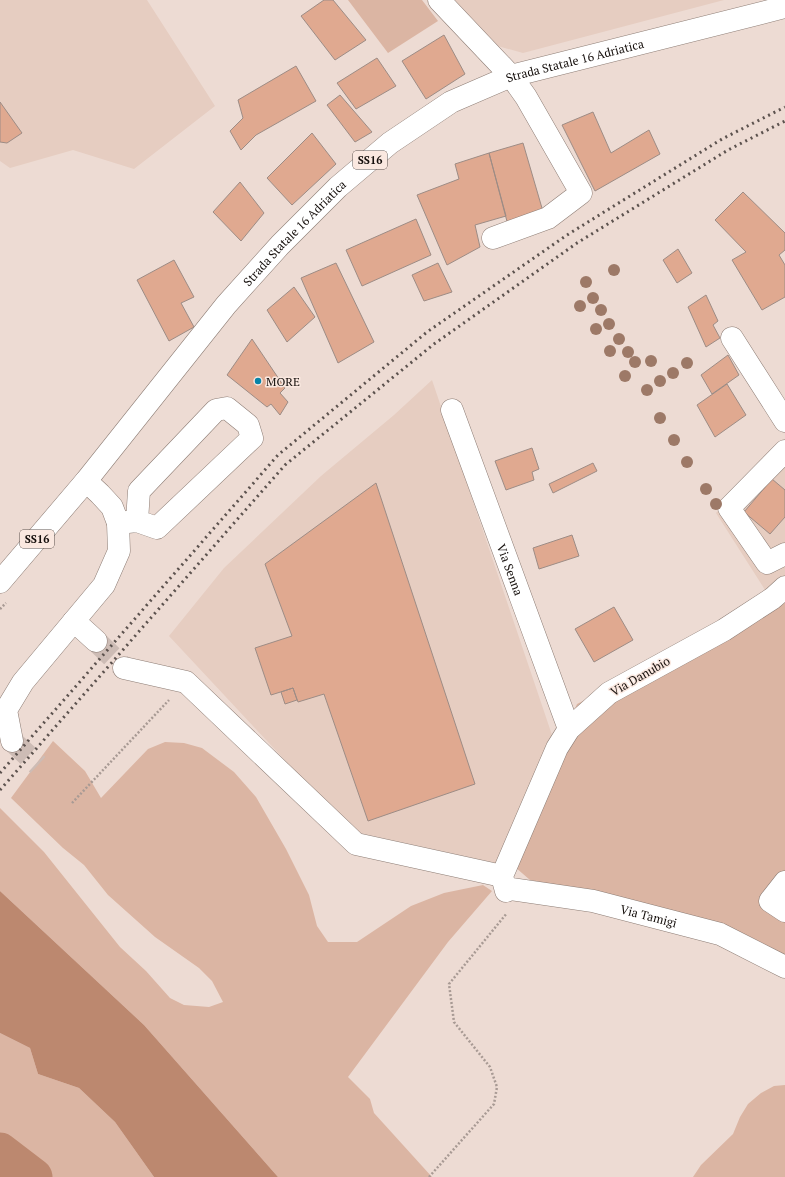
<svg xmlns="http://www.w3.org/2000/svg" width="785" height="1177" viewBox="0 0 785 1177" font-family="'PT Serif',serif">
  <rect width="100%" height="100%" fill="#eddbd3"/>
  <path fill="#e6cdc1" d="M0 0H147L215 106 134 169 73 150 10 168 0 161Z
    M450 0H724L523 53 487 43Z
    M432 380 553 738 500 864 351 831 169 636 224 568 321 476 394 415Z
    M785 439V577L767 593 716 513Z"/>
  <path fill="#dbb5a3" d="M348 0H422L438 21 388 53Z
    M785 590V957L594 892 530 880 515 867 516 849 577 704 718 632Z
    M53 741 85 771 101 798 148 749 165 742 184 743 202 748 234 772 256 797 286 849 309 895 317 926 328 942H357L411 906 444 893 483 885 492 891 448 942 348 1077 370 1099 374 1113 432 1177H278L144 1025 0 891V808L44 852 120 947 146 971 170 998 184 1005 209 1007 223 1002 212 981 199 968 155 937 108 895 84 865 63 848 11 798Z
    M0 1033 30 1048 38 1074 79 1088 115 1122 154 1177H34L0 1151Z
    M785 1085V1177H693L701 1165 733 1134 740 1117 748 1104 761 1093 774 1086Z"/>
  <path fill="#bc886f" d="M0 891 144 1025 278 1177H154L115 1122 79 1088 38 1074 30 1048 0 1033Z
    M0 1151 34 1177H0Z"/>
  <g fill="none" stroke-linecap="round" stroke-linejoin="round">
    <path stroke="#bc886f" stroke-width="37" d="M0 1151 34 1177"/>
  </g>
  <path fill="#e0a990" stroke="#9d8c85" d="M324 0H333L366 40 335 60 301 16Z
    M444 35 465 74 426 99 402 61Z
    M377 58 396 86 356 109 337 83Z
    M296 66 316 101 256 135 241 150 230 131 243 118 238 100Z
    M340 95 372 132 355 142 327 105Z
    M0 102 22 133 7 143 0 142Z
    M593 112 611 153 649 130 660 154 595 191 562 125Z
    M312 133 336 164 292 205 267 178Z
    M523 143 544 215 509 229 489 153Z
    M489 153 506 216 475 225 480 247 447 265 417 195 459 179 455 164Z
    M240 182 264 213 241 241 213 212Z
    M743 192 785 233V250L779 255 785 265V297L762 310 732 260 746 252 715 220Z
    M416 219 431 255 362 286 346 250Z
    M678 249 692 273 677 283 663 260Z
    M174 260 194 297 181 303 194 327 169 341 137 280Z
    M336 263 374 342 338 363 301 278Z
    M438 263 452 292 424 301 412 275Z
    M294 287 315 317 287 342 267 310Z
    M706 295 718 321 713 325 720 338 706 347 688 307Z
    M252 339 285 388 280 393 288 402 280 415 271 404 267 407 227 375Z
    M728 355 739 375 712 394 701 375Z
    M727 384 746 415 715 437 697 405Z
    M532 448 539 469 532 472 534 480 506 490 495 461Z
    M593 463 597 471 553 493 549 484Z
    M772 479 785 490V517L770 534 744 512Z
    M376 483 475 784 368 821 324 694 298 702 293 688 271 695 255 648 292 636 265 564Z
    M572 535 579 556 539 569 533 548Z
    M614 607 633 640 594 662 575 629Z
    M293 688 297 700 285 704 281 692Z"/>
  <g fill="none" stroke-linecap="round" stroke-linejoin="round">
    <path stroke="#cdbcb5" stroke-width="22" stroke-dasharray="22 11" stroke-linecap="butt" d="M96 641 124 668
      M12 741 38 765"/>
    <defs>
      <g id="minor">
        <path d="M439 0 511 76 526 97 581 193 548 218 493 238"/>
        <path d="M732 338 785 421"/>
        <path id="s1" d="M452 410 569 729"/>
        <path d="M785 451 729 508 767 563 785 554"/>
        <path d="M118 523 137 521 157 528 252 438 248 425 227 408 216 410 139 491 137 521"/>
        <path id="s2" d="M785 587 773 598 724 630 609 693 569 729 557 748 502 876 506 891 511 889 593 901 720 934 785 967"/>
        <path d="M74 621 96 641"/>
        <path d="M124 668 186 682 356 844 502 876"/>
        <path d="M12 741 6 710 23 682 104 585 119 551 118 523 112 507 100 494 86 481"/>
        <path d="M785 882 770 901 785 911"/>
      </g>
      <g id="major">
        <path id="s3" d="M0 582 86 481 226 305 280 245 338 187 390 143 451 102 511 76 785 7"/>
      </g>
    </defs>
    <use href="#minor" stroke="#8d7d75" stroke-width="23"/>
    <use href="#major" stroke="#8d7d75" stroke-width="23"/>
    <path stroke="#a89a94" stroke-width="2.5" stroke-dasharray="2 2" stroke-linecap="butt" d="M0 609 6 603
      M72 803 169 700
      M429 1177 494 1104 497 1087 490 1067 454 1022 449 984 507 913"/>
    <use href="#minor" stroke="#fff" stroke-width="22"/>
    <use href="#major" stroke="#fff" stroke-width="22"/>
    <path stroke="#5c524e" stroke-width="3" stroke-dasharray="2 4" stroke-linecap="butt" d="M0 773 278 455 427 332 567 235 722 139 785 107
      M0 790 285 465 434 344 577 243 728 150 785 121"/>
  </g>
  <g fill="#9d7967">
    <circle cx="614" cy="270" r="6"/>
    <circle cx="586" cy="282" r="6"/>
    <circle cx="593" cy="298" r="6"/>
    <circle cx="580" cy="306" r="6"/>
    <circle cx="601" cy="310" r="6"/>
    <circle cx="609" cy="324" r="6"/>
    <circle cx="596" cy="329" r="6"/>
    <circle cx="619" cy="339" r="6"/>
    <circle cx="610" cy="351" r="6"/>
    <circle cx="628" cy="352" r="6"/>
    <circle cx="651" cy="361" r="6"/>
    <circle cx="635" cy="362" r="6"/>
    <circle cx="687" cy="363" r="6"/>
    <circle cx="673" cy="373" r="6"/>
    <circle cx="625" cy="376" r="6"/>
    <circle cx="660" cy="381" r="6"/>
    <circle cx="647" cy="390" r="6"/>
    <circle cx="660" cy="418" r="6"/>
    <circle cx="674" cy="440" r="6"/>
    <circle cx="687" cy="462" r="6"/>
    <circle cx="706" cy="489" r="6"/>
    <circle cx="716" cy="504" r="6"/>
  </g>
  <circle fill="#0784a8" stroke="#fae8e0" stroke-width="1.5" cx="258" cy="381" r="4"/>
  <g text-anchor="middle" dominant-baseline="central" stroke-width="3" stroke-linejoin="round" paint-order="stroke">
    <g fill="#fae8e0" stroke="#5a504c" stroke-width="1">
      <rect x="353" y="151" width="34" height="18" rx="3"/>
      <rect x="20" y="530" width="34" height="18" rx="3"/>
    </g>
    <g font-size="11" font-weight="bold" fill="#150f0c">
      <text x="370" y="160">SS16</text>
      <text x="37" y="539">SS16</text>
    </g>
    <g font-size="12" fill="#150f0c" stroke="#fae8e0">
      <text stroke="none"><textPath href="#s3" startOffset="793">Strada Statale 16 Adriatica</textPath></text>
      <text stroke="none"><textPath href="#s3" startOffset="457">Strada Statale 16 Adriatica</textPath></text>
      <text stroke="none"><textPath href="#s1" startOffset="170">Via Senna</textPath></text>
      <text transform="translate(640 676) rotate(-30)">Via Danubio</text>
      <text stroke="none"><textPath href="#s2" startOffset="583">Via Tamigi</textPath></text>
    </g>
    <g font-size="12" fill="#150f0c" stroke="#fae8e0" text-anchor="start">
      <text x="266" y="381">MORE</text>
    </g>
  </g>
</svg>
